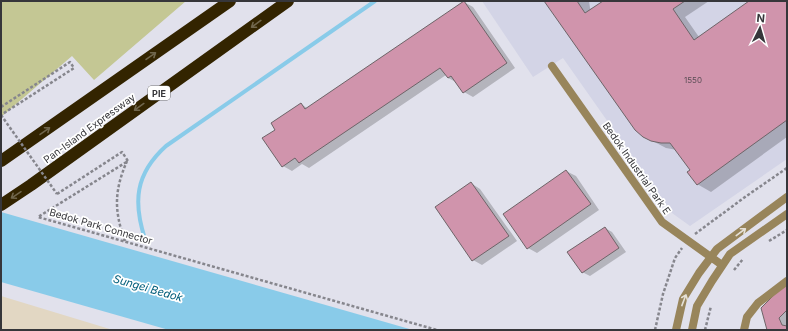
<svg xmlns="http://www.w3.org/2000/svg" width="788" height="331" viewBox="0 0 788 331" font-family="Inter,sans-serif">
  <rect width="100%" height="100%" fill="#e1e1ec"/>
  <path fill="#d3d4e6" d="M482 1H787V159L690 226 672 213 563 58 533 77Z"/>
  <path fill="#e2d7c3" d="M1 296 113 330H114H1Z"/>
  <path fill="#c4c794" d="M1 1H186L94 80 72 56 1 117Z"/>
  <path fill="#89cbe9" d="M1 212 413 330H169L1 282Z"/>
  <path fill="#0003" d="M546 1H589L590 8 591 10 605 1H709L685 17 699 37 751 1H787V137L711 192 697 184 692 170 677 150 666 148 643 136Z
    M464 2 473 7 515 68 473 97 464 92 458 83 448 78 446 75 309 168 302 164 292 171 283 166 277 130 301 104 307 108Z
    M566 171 576 176 599 210 537 253 528 248Z
    M471 183 480 189 517 241 482 265 473 260Z
    M605 228 612 232 626 252 590 276 582 272Z
    M787 284V330H768Z"/>
  <g fill="none" stroke-linecap="round" stroke-linejoin="round">
    <path stroke="#89cbe9" stroke-width="4" d="M145 239C133 202 135 174 166 146L375 1"/>
  </g>
  <path fill="#d094ac" stroke="#6e6468" d="M464 1 507 63 463 93 451 76 448 78 440 68 299 163 295 158 282 167 262 138 275 130 271 123 301 103 305 109Z
    M544 1H577L585 13 603 1H685L673 9 694 40 749 1H787V120L697 185 687 172 690 170 670 143H661L651 141 643 137 635 130Z
    M566 170 591 204 527 249 503 214Z
    M471 182 509 236 472 261 435 207Z
    M605 227 619 248 582 273 567 252Z
    M787 282V310L779 318 782 325 787 326V330H767L761 308Z"/>
  <g fill="none" stroke-linecap="round" stroke-linejoin="round">
    <path stroke="#86868d" stroke-width="2.5" stroke-dasharray="3 2" stroke-linecap="butt" d="M1 107 70 62 74 68 1 115
      M57 194 122 152 128 161 38 217 437 330
      M695 234 745 197 787 168
      M125 241C114 211 114 191 127 161
      M769 241 787 230
      M734 270 743 259
      M655 330 663 294 675 258 682 248
      M705 330 711 306"/>
    <path stroke="#98855b" stroke-width="8" d="M744 330 747 317 758 303 787 281"/>
    <path stroke="#98855b" stroke-width="8" d="M552 66 662 222 722 265
      M676 330 683 299 699 273 717 249 787 197
      M692 330 697 306 712 281 730 254 787 214"/>
    <path stroke="#332400" stroke-width="12" d="M1 161 230 1
      M1 205 31 185 288 1"/>
    <path stroke="#86868d" stroke-width="2.5" stroke-dasharray="3 2" stroke-linecap="butt" d="M1 115 57 194"/>
  </g>
  <defs><path id="oneway-shaft" d="M-6 0H5M1.5-3L5.5 0L1.5 3" fill="none" stroke-width="1.6" stroke-linecap="round" stroke-linejoin="round"/></defs>
  <g stroke="#70664c">
    <use href="#oneway-shaft" transform="translate(256 24) rotate(144)"/>
    <use href="#oneway-shaft" transform="translate(151 56) rotate(-35)"/>
    <use href="#oneway-shaft" transform="translate(139 107) rotate(144)"/>
    <use href="#oneway-shaft" transform="translate(45 131) rotate(-35)"/>
    <use href="#oneway-shaft" transform="translate(16 195) rotate(146)"/>
  </g>
  <g stroke="#e5e0d6">
    <use href="#oneway-shaft" transform="translate(741 232) rotate(-37)"/>
    <use href="#oneway-shaft" transform="translate(684 300) rotate(-69)"/>
  </g>
  <g text-anchor="middle" dominant-baseline="central" stroke-width="3.5" stroke-linejoin="round" paint-order="stroke">
    <g font-size="8" fill="#5c4e56">
      <text x="693" y="80">1550</text>
    </g>
    <rect fill="#fff" stroke="#727275" stroke-width="1" x="148" y="86" width="22" height="14" rx="3"/>
    <g font-size="9" font-weight="bold" fill="#36363a">
      <text x="159" y="93">PIE</text>
    </g>
    <g font-size="10" fill="#36363a" stroke="#fff">
      <text transform="translate(89 128) rotate(-36)">Pan-Island Expressway</text>
      <text transform="translate(637 168) rotate(55)">Bedok Industrial Park E</text>
      <text transform="translate(101 226) rotate(16)">Bedok Park Connector</text>
    </g>
    <g font-size="11" font-style="italic" fill="#005d7a" stroke="#fff">
      <text transform="translate(148 288) rotate(16)">Sungei Bedok</text>
    </g>
  </g>
  <rect width="788" height="331" fill="none" stroke="#36363a" stroke-width="4"/>
  <g transform="translate(760 28) rotate(5)" stroke="#ffffff" stroke-width="3" paint-order="stroke">
  <path d="M0-3L7 15L0 10L-7 15Z" fill="#36363a"/>
  <text y="-6" font-size="11" font-weight="bold" text-anchor="middle" fill="#36363a">N</text>
  </g>
</svg>
